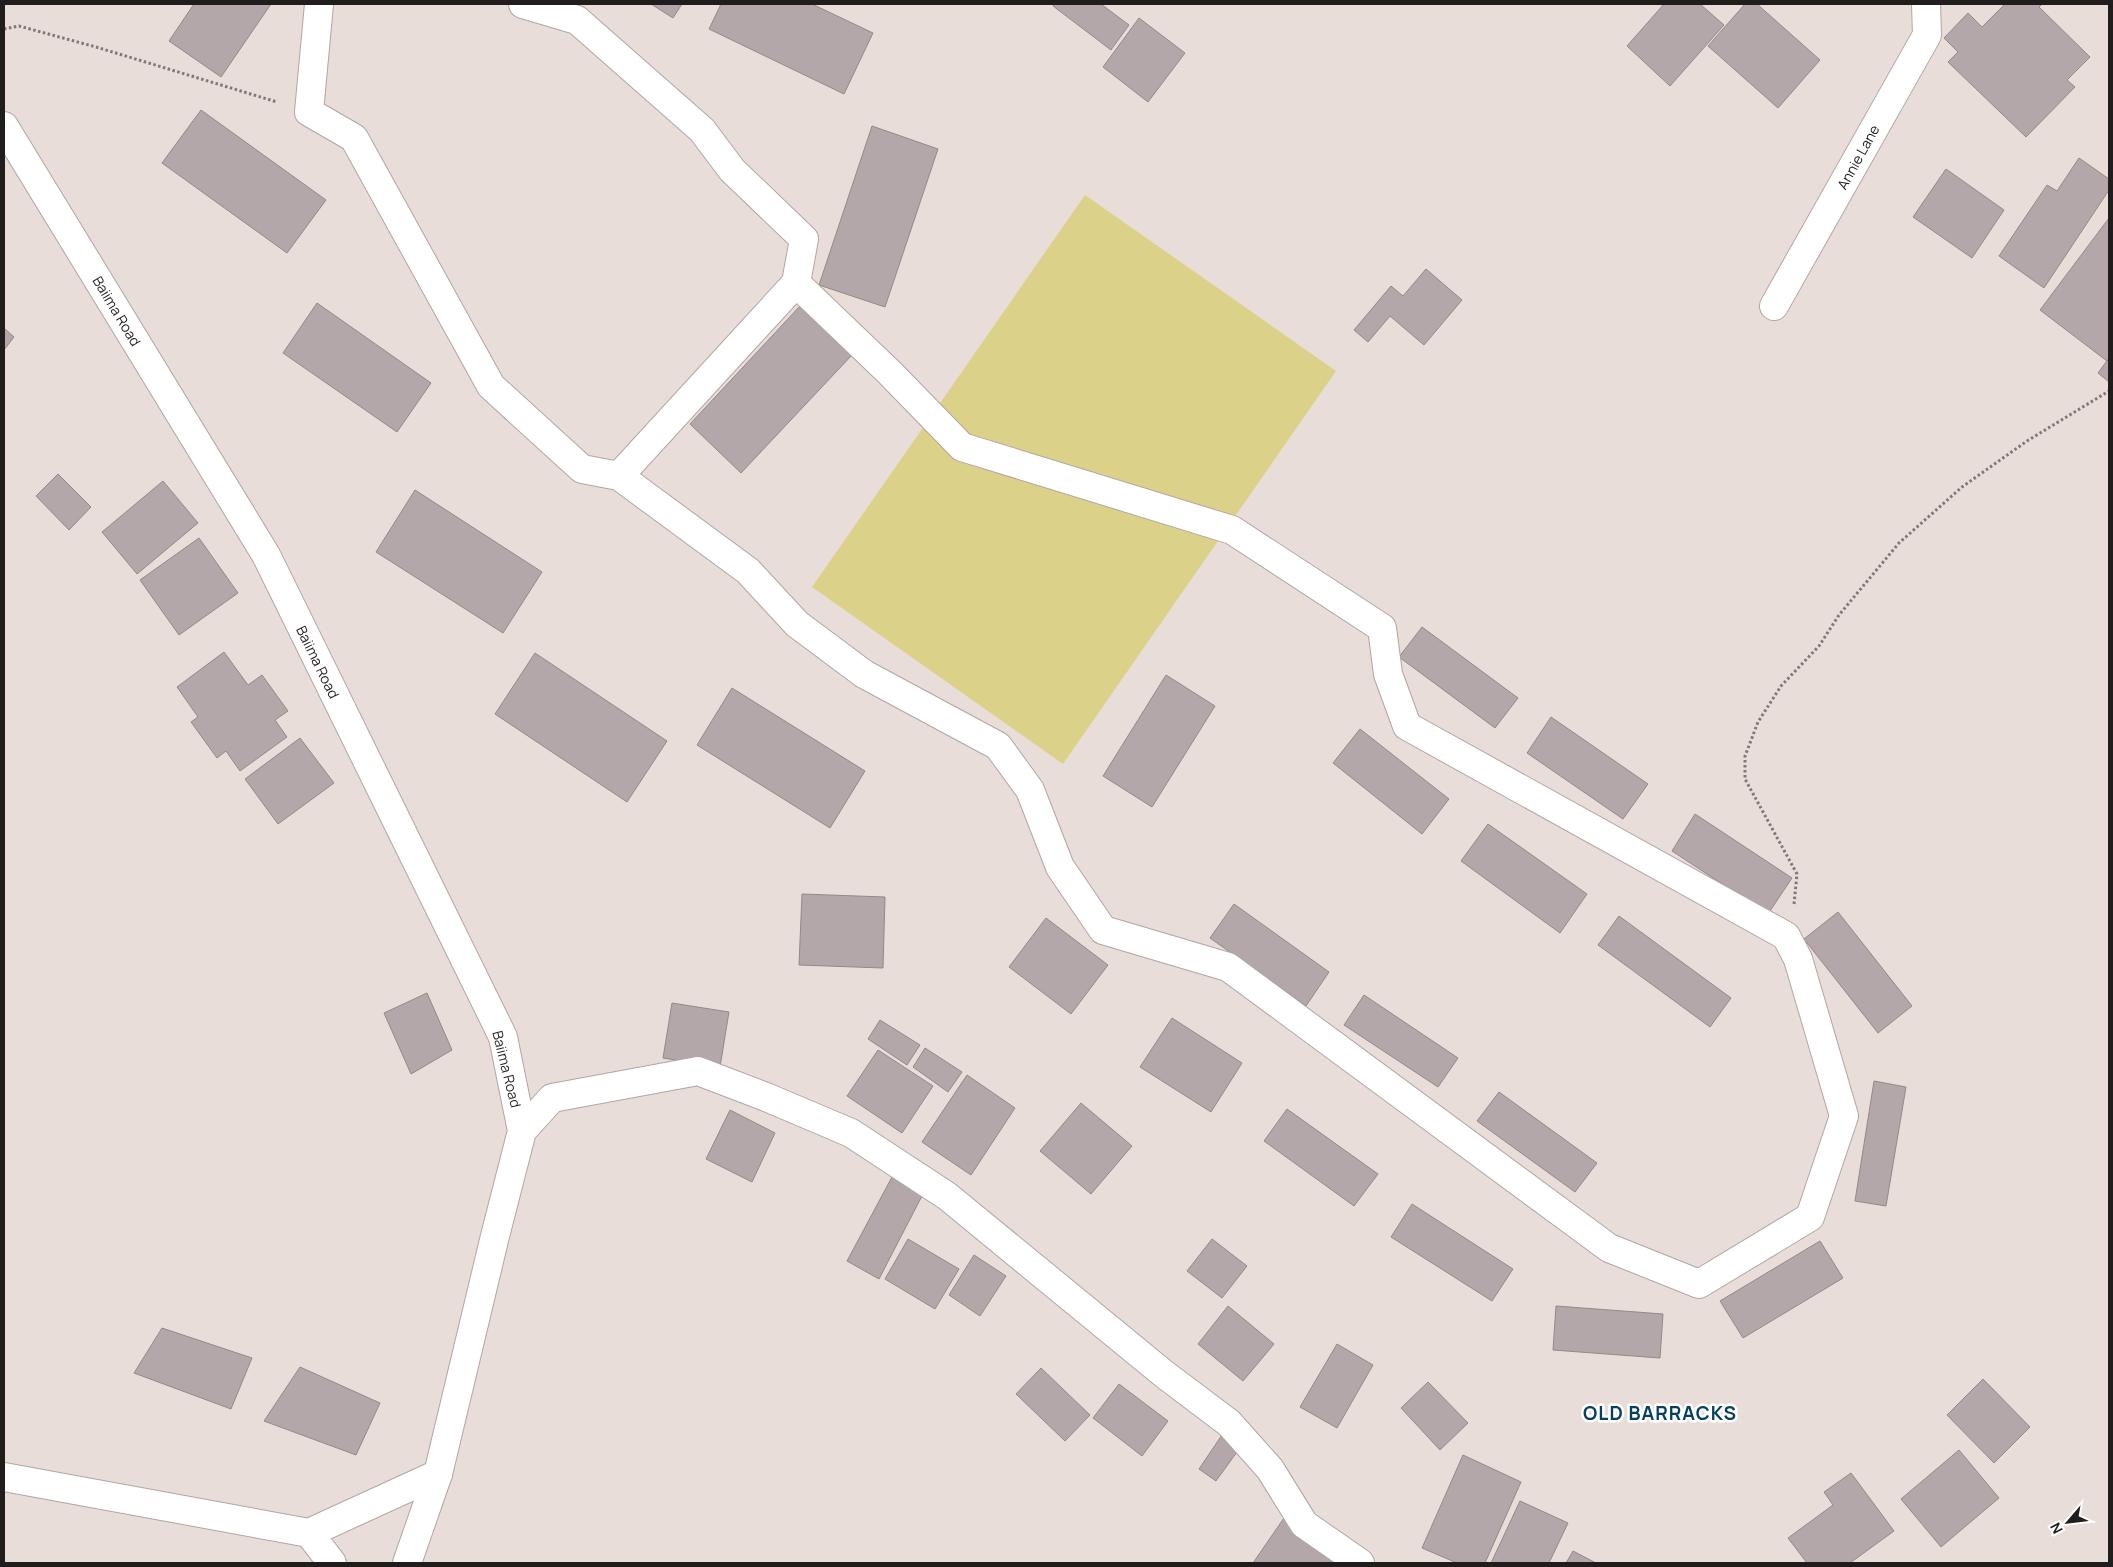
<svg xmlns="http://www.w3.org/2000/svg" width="2113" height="1567" viewBox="0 0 2113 1567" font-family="Manrope,sans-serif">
  <rect width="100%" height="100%" fill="#e8ddd9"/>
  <path fill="#dcd189" d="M1085 195 1336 371 1063 764 812 587Z"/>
  <path fill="#b3a7a9" stroke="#94888a" d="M194 4H271L221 77 169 41Z
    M651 4H682L673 18Z
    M721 4H812L873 33 844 94 709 29Z
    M1054 4H1101L1129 25 1111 50 1053 6Z
    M1664 4H1700L1724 25 1670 86 1627 46Z
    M1745 4H1757L1820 60 1778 108 1708 46Z
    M2005 4H2042L2039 7 2090 57 2067 80 2075 87 2026 137 1948 62 1958 52 1944 38 1968 13 1982 27Z
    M1139 18 1185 53 1148 102 1103 67Z
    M201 110 326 200 287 253 162 163Z
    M872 126 938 149 885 307 819 285Z
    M2079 158 2109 179V190L2044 288 1999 256 2047 185 2057 191Z
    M1946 169 2004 210 1972 258 1913 217Z
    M2109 218V358L2107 361 2040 310Z
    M1426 269 1462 300 1424 345 1390 316 1368 342 1354 330 1391 286 1403 296Z
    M317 303 431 383 397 432 283 353Z
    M800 306 852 355 741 473 690 424Z
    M4 328 14 337 4 350Z
    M2109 358V382L2098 373Z
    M58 474 91 507 69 530 36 496Z
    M163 481 198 523 137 574 102 532Z
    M415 490 542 572 503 633 376 552Z
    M199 538 238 593 179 635 140 580Z
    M1422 627 1518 698 1495 728 1399 657Z
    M224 652 248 685 262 675 288 711 275 720 287 737 240 771 226 751 217 758 191 722 198 717 177 687Z
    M535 653 667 741 627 802 495 714Z
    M1166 675 1215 706 1152 807 1103 776Z
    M732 688 865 771 830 828 697 745Z
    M1551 717 1648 784 1623 819 1527 753Z
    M1360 729 1449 799 1422 834 1333 763Z
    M300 738 334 783 278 824 245 779Z
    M1695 814 1792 878 1768 914 1672 851Z
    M1488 824 1587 894 1560 933 1461 861Z
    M802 894 885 897 883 968 799 965Z
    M1234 904 1329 972 1306 1006 1210 938Z
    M1838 912 1912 1006 1878 1033 1804 939Z
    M1619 916 1731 998 1710 1027 1598 945Z
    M1046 918 1108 965 1071 1014 1009 967Z
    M427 993 452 1050 411 1074 384 1013Z
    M1364 995 1458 1058 1438 1087 1344 1025Z
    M672 1003 729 1012 720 1067 663 1058Z
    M1172 1018 1242 1063 1211 1112 1140 1067Z
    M880 1020 920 1045 907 1065 868 1039Z
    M925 1048 962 1072 948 1092 913 1067Z
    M878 1050 933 1086 902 1133 847 1096Z
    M967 1075 1015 1108 971 1175 922 1142Z
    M1874 1081 1906 1087 1886 1206 1855 1201Z
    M1499 1092 1597 1163 1575 1192 1477 1121Z
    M1081 1103 1132 1146 1091 1194 1040 1151Z
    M1287 1109 1378 1174 1354 1206 1264 1141Z
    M730 1110 775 1133 752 1182 706 1159Z
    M892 1177 923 1194 879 1279 847 1261Z
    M1412 1204 1513 1269 1492 1301 1391 1237Z
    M908 1239 959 1269 935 1309 885 1279Z
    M1212 1239 1247 1266 1222 1298 1187 1271Z
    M1820 1241 1843 1278 1743 1338 1720 1301Z
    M974 1255 1006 1276 980 1316 949 1295Z
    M1228 1306 1274 1344 1243 1381 1198 1344Z
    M1556 1306 1663 1314 1660 1358 1553 1350Z
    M162 1328 252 1358 231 1409 134 1373Z
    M1337 1344 1373 1365 1337 1428 1300 1407Z
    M300 1367 380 1403 356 1455 264 1421Z
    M1041 1368 1090 1415 1065 1441 1016 1394Z
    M1983 1379 2030 1427 1994 1463 1947 1415Z
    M1428 1382 1468 1423 1440 1450 1401 1408Z
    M1119 1384 1168 1421 1142 1456 1093 1418Z
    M1224 1432 1242 1445 1216 1481 1199 1469Z
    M1959 1450 1999 1498 1941 1547 1901 1499Z
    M1463 1455 1521 1482 1485 1563H1457L1422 1548Z
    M1851 1473 1894 1531 1850 1563H1807L1788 1538 1833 1505 1824 1492Z
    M1520 1501 1568 1523 1549 1563H1491Z
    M1284 1518 1349 1563H1253Z
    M1573 1551 1596 1563H1566Z"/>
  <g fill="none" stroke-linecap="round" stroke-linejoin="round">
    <defs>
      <path id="street" d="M319 4 309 112 354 138 491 386 582 469 619 476 748 571 797 624 864 674 998 746 1030 790 1060 867 1103 930 1228 967 1609 1248 1699 1284 1810 1217 1844 1116 1798 959 1786 936 1407 726 1388 674 1382 628 1232 530 962 447 890 373 796 283
        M523 4 577 20 702 130 732 170 804 239 796 283 619 476
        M1774 306 1927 35 1926 4
        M522 1131 552 1098 698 1071 766 1097 851 1133 947 1196 1164 1374 1229 1423 1270 1469 1304 1524 1360 1563
        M4 1477 309 1533 438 1474
        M309 1533 332 1563"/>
      <path id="secondary" d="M4 126 266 555 503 1037 522 1131 495 1236 438 1474 407 1563"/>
    </defs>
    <use href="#street" stroke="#b1a6a3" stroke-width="30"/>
    <use href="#secondary" stroke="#b1a6a3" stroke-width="30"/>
    <path stroke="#807876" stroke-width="3" stroke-dasharray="2.5 2.5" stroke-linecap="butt" d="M4 29 19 26 96 47 277 102
      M1794 904 1797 874 1745 779V756L1758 722 1781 686 1819 646 1839 615 1899 543 1962 487 2027 441 2109 391"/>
    <use href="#street" stroke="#fff" stroke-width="28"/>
    <use href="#secondary" stroke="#fff" stroke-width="28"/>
  </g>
  <g text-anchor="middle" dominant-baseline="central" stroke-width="5" stroke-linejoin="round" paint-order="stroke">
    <g font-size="14" fill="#211d1c" stroke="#fff">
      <text transform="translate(1858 157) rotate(-61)">Annie Lane</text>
      <text transform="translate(117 311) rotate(59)">Baiima Road</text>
      <text transform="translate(318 662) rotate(64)">Baiima Road</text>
      <text transform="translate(507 1069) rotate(76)">Baiima Road</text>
    </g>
    <g font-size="19" font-weight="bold" letter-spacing="1" fill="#054062" stroke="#fff">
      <text x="1660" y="1413">OLD BARRACKS</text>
    </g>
  </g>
  <rect width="2113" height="1567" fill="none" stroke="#211d1c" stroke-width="10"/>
  <g transform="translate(2068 1522) rotate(242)" stroke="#ffffff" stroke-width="4" paint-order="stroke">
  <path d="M0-4L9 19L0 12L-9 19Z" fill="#211d1c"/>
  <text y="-8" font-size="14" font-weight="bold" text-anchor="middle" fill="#211d1c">N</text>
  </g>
</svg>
